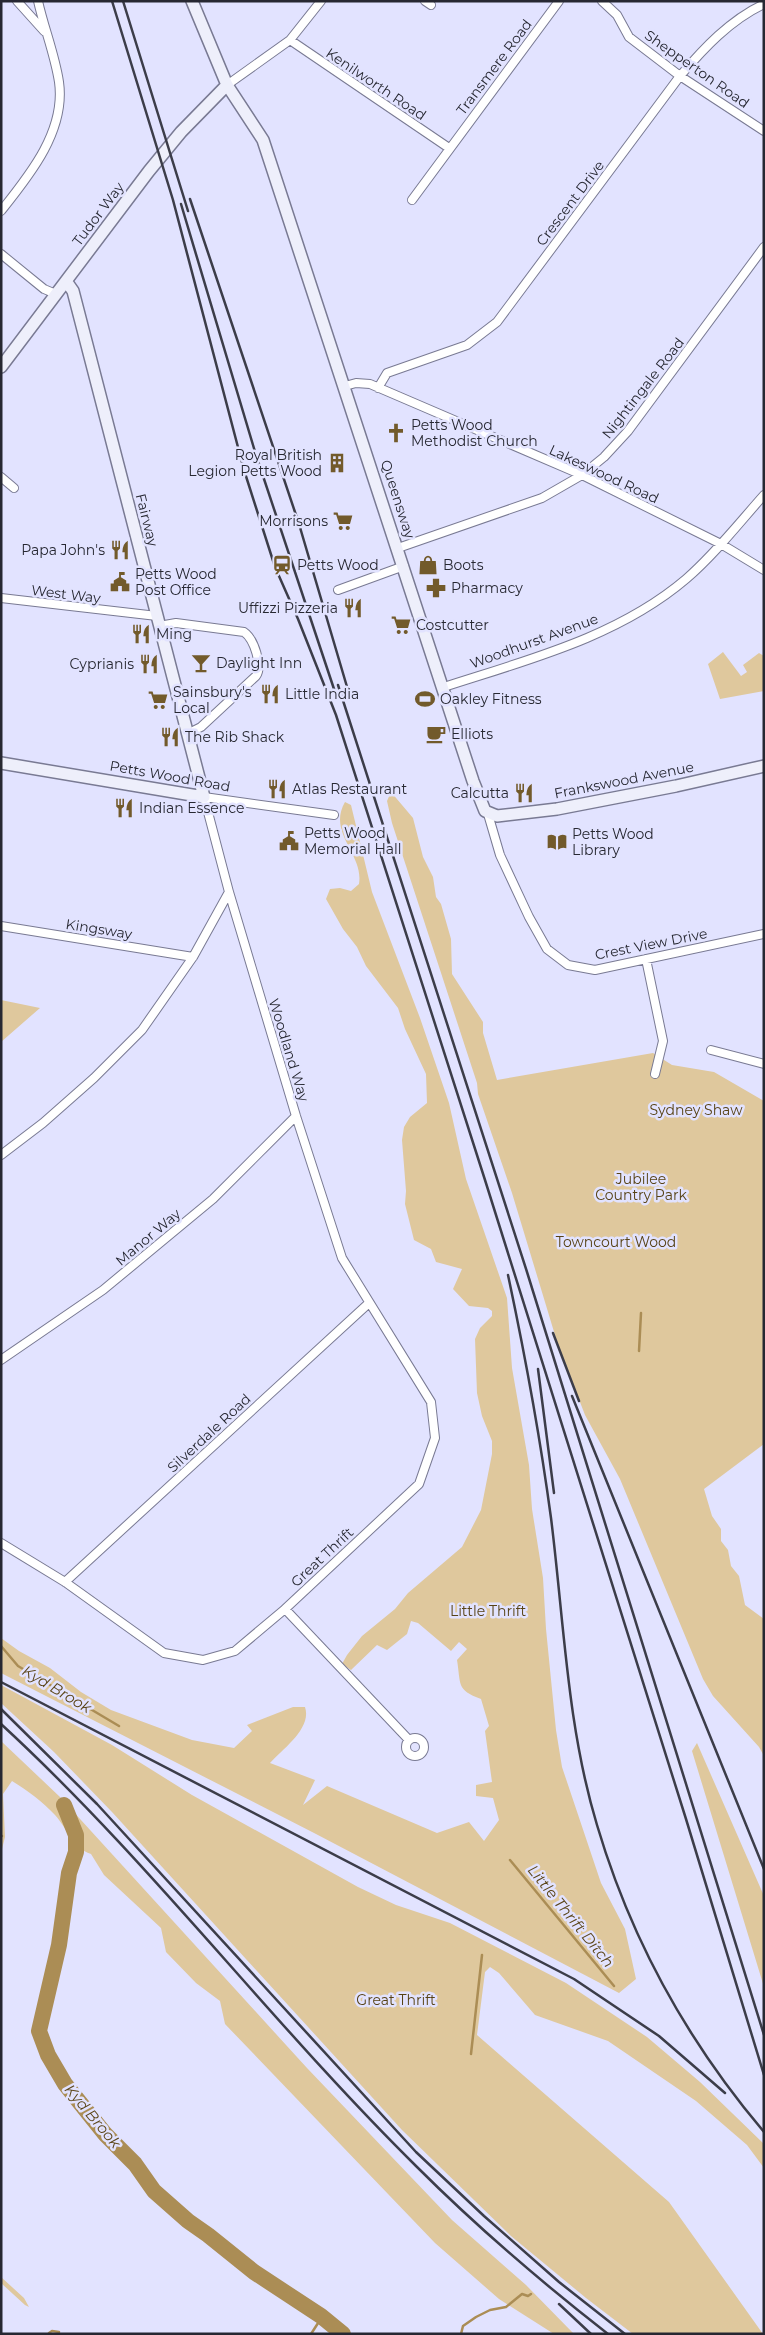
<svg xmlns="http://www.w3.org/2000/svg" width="765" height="2335" viewBox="0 0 765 2335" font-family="Montserrat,sans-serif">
  <rect width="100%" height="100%" fill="#e2e3ff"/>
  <path fill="#dfc89d" d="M723 652 741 676 747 672 743 665 759 653 764 656V691L720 699 708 664Z
    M391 792 413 818 423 857 433 877 436 897 441 904 451 939 452 974 483 1022V1033L497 1080 653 1053 672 1065 714 1072 764 1101V1444L704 1489 712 1516 721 1529V1541L728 1550 731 1566 739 1576 745 1605 764 1619V1756L759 1747 713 1696 703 1679 620 1479 585 1415 558 1345 512 1193 478 1094 477 1083 392 823 387 801Z
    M345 802 351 805 372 892 420 1018 449 1103 466 1179 507 1298 512 1368 529 1465 532 1509 543 1578 546 1629 556 1730 562 1767 601 1883 625 1929 636 1979 619 1993 316 1834 1 1673V1638L19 1651 50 1668 81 1692 111 1710 192 1740 234 1748 252 1731 247 1725 293 1707H305C312 1728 284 1748 270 1763L315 1780 303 1805 327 1786 437 1833 469 1822 484 1841 499 1820 493 1798 476 1796V1785L492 1782 485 1731 489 1726 481 1699C456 1690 461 1684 457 1660L467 1649 459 1642 451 1651 418 1623 411 1621 407 1634 387 1650 377 1645 351 1670 342 1664 347 1655 362 1636 395 1609 408 1593 462 1547 481 1510 492 1454V1441L482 1416 477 1393 475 1339 480 1328 492 1316V1311L488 1308 469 1306 453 1289 462 1269 436 1262 431 1249 414 1240 405 1204 406 1191 402 1140 404 1127 410 1117 427 1103 426 1074 405 1029 398 1008 366 966 357 947 343 929 326 899 330 889 340 888 351 891 359 884C364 854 327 833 345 802Z
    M1 1000 40 1008 1 1042Z
    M1 1685 112 1745 192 1795 358 1887 396 1905 450 1923 566 1983 647 2037 700 2082 764 2144V2168L747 2145 696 2101 608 2041 535 2015 499 1973 490 1967 485 1972 477 2035 669 2202 763 2334H633L586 2298 511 2236 402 2130 112 1812 54 1752 1 1703Z
    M1 1741 60 1797 307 2068 452 2220 526 2285 574 2334H554L499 2299 435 2243 225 2024 220 2001 196 1983 166 1952 161 1928 104 1875 91 1854C73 1848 67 1828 55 1815 42 1801 28 1791 12 1781L3 1794 5 1837 1 1853Z
    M697 1743 764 1896V1987L692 1751Z
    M1 2277 24 2298 29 2307 25 2305 1 2283Z"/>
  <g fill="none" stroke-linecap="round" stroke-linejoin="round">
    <path stroke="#ab8d55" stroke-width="2.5" d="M639 1351 641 1313
      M1 1646 18 1666 119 1726
      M65 1823 69 1818
      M1 1836H2
      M510 1860 614 1986
      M471 2054 482 1955
      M49 2333 52 2331 59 2332
      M311 2334 320 2320 324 2319
      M461 2334 463 2326 476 2317 490 2310 506 2307 522 2294 528 2296 531 2294"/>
    <path stroke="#ab8d55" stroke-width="16" d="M64 1805 76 1835V1852L69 1873 59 1945 39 2031 48 2055 65 2084 105 2134 135 2164 154 2191 188 2221 208 2235 254 2272 321 2316 343 2334"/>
    <defs>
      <path id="street" d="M17 1 44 31
        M425 1 431 5
        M602 1 617 15 629 37 680 76 764 131
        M290 40 449 148
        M227 85 290 40 321 1
        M412 200 559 1
        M1 211C29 176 66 131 59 82 55 55 44 28 38 1
        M1 254 44 289 56 294
        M345 386 356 383 370 384 582 475 721 544 764 570
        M378 388 387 373 467 345 497 322 680 76C704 48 730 20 764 4
        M1 477 14 488
        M398 548 542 498 582 475 604 457 628 431 764 247
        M338 590 404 566
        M1 598 157 616
        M159 626 176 623 244 632C254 639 263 666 256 676L201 727 189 733
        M444 687C527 660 618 637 686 579 715 554 739 523 764 495
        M488 814 500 855 529 917 547 949 568 965 595 970 764 934
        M1 926 193 957
        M646 959 663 1041 655 1074
        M711 1050 764 1064
        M1 1155 43 1123 94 1078 142 1030 193 957 229 892
        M1 1360 103 1290 213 1199 296 1116
        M1 1543 65 1582 164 1653 203 1660 235 1651 285 1609 419 1484 435 1438 431 1402 342 1258 296 1116 229 892 204 797 334 815
        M65 1582 369 1303
        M285 1609 409 1740
        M406 1747a9 9 0 1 1 18 0a9 9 0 1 1-18 0Z"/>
      <path id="secondary" d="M192 1 227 85 263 140 473 781 485 811 497 816 557 809 676 786 764 766
        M1 367 149 171 181 132 227 85
        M1 763 204 797 73 291 66 281"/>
    </defs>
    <use href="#street" stroke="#797a93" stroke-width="10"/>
    <use href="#secondary" stroke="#797a93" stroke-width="14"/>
    <use href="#street" stroke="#fff" stroke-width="8"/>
    <use href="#secondary" stroke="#eeeffb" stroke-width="11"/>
    <path stroke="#3c3d49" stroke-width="2.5" d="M112 1 173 200 244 470 275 567 298 619 336 715 485 1180 686 1819 764 2075
      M123 1 188 211
      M190 199 299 524 350 697
      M181 204 256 455 336 695
      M338 685 527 1272 764 2035
      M508 1275C525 1355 540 1436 551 1518 564 1621 567 1726 597 1825 631 1940 687 2041 764 2132
      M553 1333 579 1401
      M538 1369 554 1493
      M572 1396 764 1869
      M1 1682 574 1979 659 2036 725 2093
      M1 1709 97 1804 416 2152 484 2216 559 2282 625 2334
      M1 1724C150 1861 272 2024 416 2166 476 2226 540 2281 608 2334
      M559 2304 591 2334"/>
  </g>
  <defs>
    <symbol id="church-bare" viewBox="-9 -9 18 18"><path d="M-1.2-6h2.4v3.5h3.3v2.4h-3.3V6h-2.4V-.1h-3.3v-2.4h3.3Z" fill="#725a2b" stroke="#e2e3ff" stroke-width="2.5" paint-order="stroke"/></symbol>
    <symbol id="building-bare" viewBox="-9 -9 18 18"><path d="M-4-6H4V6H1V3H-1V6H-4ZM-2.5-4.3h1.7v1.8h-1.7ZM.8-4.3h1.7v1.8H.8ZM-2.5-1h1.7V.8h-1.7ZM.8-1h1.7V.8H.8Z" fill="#725a2b" stroke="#e2e3ff" stroke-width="2.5" paint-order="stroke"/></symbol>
    <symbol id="supermarket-bare" viewBox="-9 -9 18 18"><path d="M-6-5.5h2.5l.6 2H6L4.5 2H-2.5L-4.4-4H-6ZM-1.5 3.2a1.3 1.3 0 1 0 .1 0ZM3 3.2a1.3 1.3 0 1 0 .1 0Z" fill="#725a2b" stroke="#e2e3ff" stroke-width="2.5" paint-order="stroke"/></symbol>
    <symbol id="restaurant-bare" viewBox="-9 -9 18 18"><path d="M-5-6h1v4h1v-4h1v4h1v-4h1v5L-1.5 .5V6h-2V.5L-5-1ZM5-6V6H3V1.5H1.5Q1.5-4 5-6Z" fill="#725a2b" stroke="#e2e3ff" stroke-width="2.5" paint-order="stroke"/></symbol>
    <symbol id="station-bare" viewBox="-9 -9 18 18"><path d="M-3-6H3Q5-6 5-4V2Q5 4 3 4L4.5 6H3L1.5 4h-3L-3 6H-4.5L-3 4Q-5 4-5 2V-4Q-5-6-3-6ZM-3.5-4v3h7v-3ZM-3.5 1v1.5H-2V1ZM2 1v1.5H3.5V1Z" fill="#725a2b" stroke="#e2e3ff" stroke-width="2.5" paint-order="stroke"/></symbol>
    <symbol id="shop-bare" viewBox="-9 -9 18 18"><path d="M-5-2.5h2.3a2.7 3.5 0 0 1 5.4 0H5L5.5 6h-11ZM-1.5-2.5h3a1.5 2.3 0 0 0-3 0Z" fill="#725a2b" stroke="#e2e3ff" stroke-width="2.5" paint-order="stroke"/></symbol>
    <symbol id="civic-bare" viewBox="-9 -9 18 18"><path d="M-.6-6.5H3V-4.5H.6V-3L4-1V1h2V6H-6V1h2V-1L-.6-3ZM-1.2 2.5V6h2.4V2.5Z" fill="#725a2b" stroke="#e2e3ff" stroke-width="2.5" paint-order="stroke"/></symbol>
    <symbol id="pharmacy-bare" viewBox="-9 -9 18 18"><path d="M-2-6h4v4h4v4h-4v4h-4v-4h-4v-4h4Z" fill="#725a2b" stroke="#e2e3ff" stroke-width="2.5" paint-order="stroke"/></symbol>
    <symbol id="bar-bare" viewBox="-9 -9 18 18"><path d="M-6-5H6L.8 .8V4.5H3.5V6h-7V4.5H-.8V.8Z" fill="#725a2b" stroke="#e2e3ff" stroke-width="2.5" paint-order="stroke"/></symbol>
    <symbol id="stadium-bare" viewBox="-9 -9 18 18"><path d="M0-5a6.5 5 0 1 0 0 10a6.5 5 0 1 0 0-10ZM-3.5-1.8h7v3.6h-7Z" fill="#725a2b" stroke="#e2e3ff" stroke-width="2.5" paint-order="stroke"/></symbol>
    <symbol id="cafe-bare" viewBox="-9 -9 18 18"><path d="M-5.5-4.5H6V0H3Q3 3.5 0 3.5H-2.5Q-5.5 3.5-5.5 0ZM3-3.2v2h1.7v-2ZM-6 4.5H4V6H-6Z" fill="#725a2b" stroke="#e2e3ff" stroke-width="2.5" paint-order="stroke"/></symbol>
    <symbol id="library-bare" viewBox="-9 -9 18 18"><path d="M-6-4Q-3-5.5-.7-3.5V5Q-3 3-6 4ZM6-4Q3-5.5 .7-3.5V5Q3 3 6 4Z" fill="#725a2b" stroke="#e2e3ff" stroke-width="2.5" paint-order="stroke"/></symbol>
  </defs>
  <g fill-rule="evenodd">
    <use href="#church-bare" x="382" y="419" width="28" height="28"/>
    <use href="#building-bare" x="323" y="449" width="28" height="28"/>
    <use href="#supermarket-bare" x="329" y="507" width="28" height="28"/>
    <use href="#restaurant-bare" x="106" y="536" width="28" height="28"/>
    <use href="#station-bare" x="268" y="551" width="28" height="28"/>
    <use href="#shop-bare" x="414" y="551" width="28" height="28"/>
    <use href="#civic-bare" x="106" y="568" width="28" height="28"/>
    <use href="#pharmacy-bare" x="422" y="574" width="28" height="28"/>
    <use href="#restaurant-bare" x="339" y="594" width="28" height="28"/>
    <use href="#supermarket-bare" x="387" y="611" width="28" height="28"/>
    <use href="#restaurant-bare" x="127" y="620" width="28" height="28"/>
    <use href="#bar-bare" x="187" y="649" width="28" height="28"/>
    <use href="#restaurant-bare" x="135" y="650" width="28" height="28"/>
    <use href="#restaurant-bare" x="256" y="680" width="28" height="28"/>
    <use href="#stadium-bare" x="411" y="685" width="28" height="28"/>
    <use href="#supermarket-bare" x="144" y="686" width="28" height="28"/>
    <use href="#cafe-bare" x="422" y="720" width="28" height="28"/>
    <use href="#restaurant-bare" x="156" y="723" width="28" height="28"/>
    <use href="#restaurant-bare" x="263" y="775" width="28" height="28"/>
    <use href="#restaurant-bare" x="510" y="779" width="28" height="28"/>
    <use href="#restaurant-bare" x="110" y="794" width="28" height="28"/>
    <use href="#civic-bare" x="275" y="827" width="28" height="28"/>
    <use href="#library-bare" x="543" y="828" width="28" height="28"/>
  </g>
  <g text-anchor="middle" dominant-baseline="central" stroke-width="5" stroke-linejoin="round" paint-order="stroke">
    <g font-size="14" fill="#272832" stroke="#e2e3ff">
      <text transform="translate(494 67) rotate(-53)">Transmere Road</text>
      <text transform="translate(697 69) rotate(35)">Shepperton Road</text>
      <text transform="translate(376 84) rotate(34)">Kenilworth Road</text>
      <text transform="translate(570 203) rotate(-53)">Crescent Drive</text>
      <text transform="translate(98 214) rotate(-53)">Tudor Way</text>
      <text transform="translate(643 388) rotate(-52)">Nightingale Road</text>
      <text transform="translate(604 474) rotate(25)">Lakeswood Road</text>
      <text transform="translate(398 499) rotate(72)">Queensway</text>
      <text transform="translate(147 520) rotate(76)">Fairway</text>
      <text transform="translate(66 594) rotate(7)">West Way</text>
      <text transform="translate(534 641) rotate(-20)">Woodhurst Avenue</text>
      <text transform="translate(170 776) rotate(10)">Petts Wood Road</text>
      <text transform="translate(624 780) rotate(-11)">Frankswood Avenue</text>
      <text transform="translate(99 929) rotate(9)">Kingsway</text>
      <text transform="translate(651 944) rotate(-11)">Crest View Drive</text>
      <text transform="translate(289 1050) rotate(73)">Woodland Way</text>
      <text transform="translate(148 1237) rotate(-40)">Manor Way</text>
      <text transform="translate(209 1433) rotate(-43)">Silverdale Road</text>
      <text transform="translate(322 1557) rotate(-43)">Great Thrift</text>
    </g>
    <g font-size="14" fill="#272832" stroke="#e2e3ff" text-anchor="start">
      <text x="411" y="425">Petts Wood<tspan x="411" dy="16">Methodist Church</tspan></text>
      <text x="322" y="455" text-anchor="end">Royal British<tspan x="322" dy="16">Legion Petts Wood</tspan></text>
      <text x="328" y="521" text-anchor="end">Morrisons</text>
      <text x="105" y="550" text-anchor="end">Papa John's</text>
      <text x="297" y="565">Petts Wood</text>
      <text x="443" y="565">Boots</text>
      <text x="135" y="574">Petts Wood<tspan x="135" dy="16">Post Office</tspan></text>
      <text x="451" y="588">Pharmacy</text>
      <text x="338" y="608" text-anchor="end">Uffizzi Pizzeria</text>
      <text x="416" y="625">Costcutter</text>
      <text x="156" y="634">Ming</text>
      <text x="216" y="663">Daylight Inn</text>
      <text x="134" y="664" text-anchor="end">Cyprianis</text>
      <text x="173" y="692">Sainsbury's<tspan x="173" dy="16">Local</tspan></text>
      <text x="285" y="694">Little India</text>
      <text x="440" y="699">Oakley Fitness</text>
      <text x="451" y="734">Elliots</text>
      <text x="185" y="737">The Rib Shack</text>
      <text x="292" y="789">Atlas Restaurant</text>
      <text x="509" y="793" text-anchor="end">Calcutta</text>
      <text x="139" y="808">Indian Essence</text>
      <text x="304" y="833">Petts Wood<tspan x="304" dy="16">Memorial Hall</tspan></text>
      <text x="572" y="834">Petts Wood<tspan x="572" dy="16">Library</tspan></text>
    </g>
    <g font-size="14" fill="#574215" stroke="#e2e3ff">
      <text x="696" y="1110">Sydney Shaw</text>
      <text x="641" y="1179">Jubilee<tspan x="641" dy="16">Country Park</tspan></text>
      <text x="616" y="1242">Towncourt Wood</text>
      <text x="488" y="1611">Little Thrift</text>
      <text x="396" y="2000">Great Thrift</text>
    </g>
    <g font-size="15" font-style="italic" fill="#5c4619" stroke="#e2e3ff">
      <text transform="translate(57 1689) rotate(31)">Kyd Brook</text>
      <text transform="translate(571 1916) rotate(51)">Little Thrift Ditch</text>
      <text transform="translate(93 2116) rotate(50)">Kyd Brook</text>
    </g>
  </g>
  <rect width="765" height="2335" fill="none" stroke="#272832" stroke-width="5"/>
</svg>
